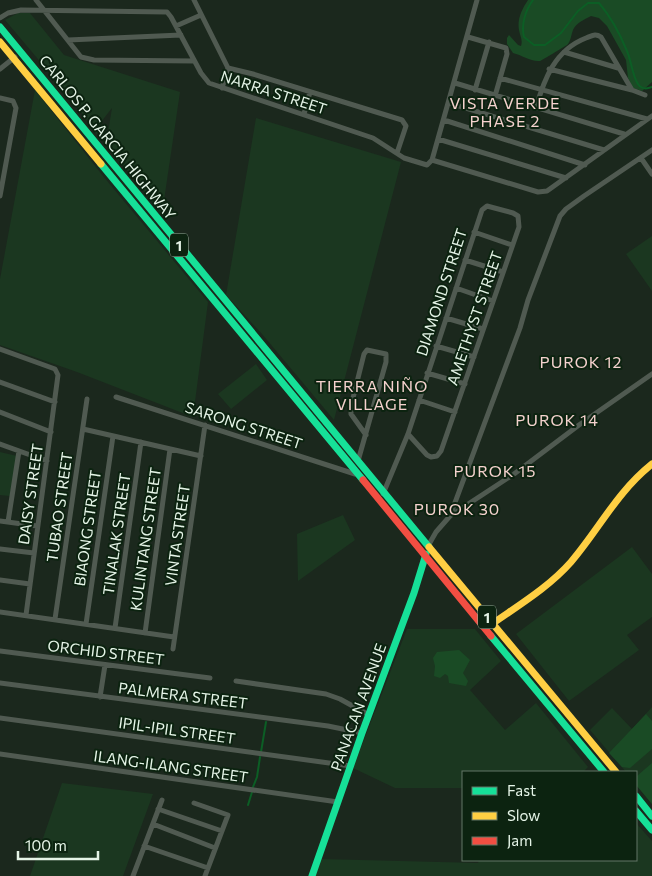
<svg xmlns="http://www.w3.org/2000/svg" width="652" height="876" viewBox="0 0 652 876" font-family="Commissioner,sans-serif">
  <rect width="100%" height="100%" fill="#1b281d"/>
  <path fill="#1b3720" d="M18 13H30L64 55 180 92 162 214 106 144 112 108 101 122 97 135 75 103 5 20Z
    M35 90 103 176 208 302 193 417 77 372 0 345V279Z
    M256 118 401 162 334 420 262 334 226 295Z
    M652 236V291L626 254Z
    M256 364 267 380 231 409 218 394Z
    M0 452 17 456 10 496 0 495Z
    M343 515 355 540 298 581 297 534Z
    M632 547 652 574V617L627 635 639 650 569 701 516 634Z
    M407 629H475L501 661 470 690 505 730 536 703 588 767 583 772H463V788H395L353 768Z
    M652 707V804L636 785V772H626L590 730 612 708 632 729Z
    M62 783 153 794 123 876H30Z
    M636 823 652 841V876H315L321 859 478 863 479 860H636Z"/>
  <path fill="#1a4b25" d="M528 0H652V82L642 91 633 88 628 78 626 60 607 26 599 18 591 16C585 19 576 23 573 30 571 35 571 41 567 45 563 47 543 60 540 61 531 62 522 55 513 53L507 44V38L509 35 518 45 521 46C523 40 520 36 519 30 517 19 522 9 528 0Z
    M459 650 470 660 463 673 468 681 466 686 449 683 448 676 445 674 440 678 434 676 435 666 433 658 437 652Z
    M646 714 652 721V749L630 768 622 767 609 753Z
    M652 763V804L637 786V776Z"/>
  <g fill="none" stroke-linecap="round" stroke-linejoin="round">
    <path stroke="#0c5e25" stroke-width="2" d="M533 0C525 11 521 25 524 37L534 45H545L561 33 578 11 588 3H599C611 17 620 34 627 51 631 60 633 78 638 84 642 90 647 89 652 87
      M261 752 266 722
      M253 787 257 777 260 757
      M248 805 252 792"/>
    <path stroke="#505a51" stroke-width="5" d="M36 0 81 57 94 60 194 61
      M194 0 228 68
      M0 18 8 13 21 10 167 12 171 17 201 73 209 83 373 138 404 158 427 165 432 160 477 0
      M176 26 201 15
      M468 37 506 48 507 54 495 96
      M68 40 181 35
      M564 52 618 68
      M228 68 253 74 402 120 406 126 397 153
      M0 69 15 57
      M549 69 632 90 645 95
      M500 78 647 119
      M455 83 624 134
      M222 88 228 68
      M475 90 489 42
      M0 98 13 101 16 108 0 196
      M449 103 604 150
      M536 108C544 79 555 50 586 38 592 36 595 33 601 37L632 90
      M304 114 310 92
      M444 120 585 165
      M438 139 566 178
      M641 158 652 174
      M432 160 538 192 547 191 652 116
      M474 232 512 245
      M465 260 503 272
      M456 288 493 301
      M446 318 483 329
      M436 346 474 357
      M0 349 55 369 58 375 26 615
      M427 373 465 384
      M0 382 55 402
      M116 397 355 474
      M419 400 455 412
      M0 412 51 432
      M83 429 201 456
      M0 444 47 461
      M358 461 386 362V354L367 350 364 354 351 406V414L366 435
      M383 494 408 434 482 210 487 206 513 213 518 216 519 227 441 451 437 456 431 457 427 455 408 434
      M450 516 520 328 528 300 560 216 566 209 584 196 652 150
      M0 521 37 526
      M8 522 19 451
      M428 546 436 532 450 516 514 474 579 425 652 374
      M0 549 34 553
      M0 580 30 584
      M0 612 174 637
      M55 619 87 399
      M86 624 113 436
      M115 628 141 442
      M145 633 170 449
      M173 649 205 425
      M0 651 210 678
      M236 681 326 694 340 699 369 715
      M0 683 328 726 362 733
      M100 697 105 665
      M0 718 351 766
      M0 754 338 802
      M194 803 228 815 205 876
      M158 809 222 831
      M153 824 215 848
      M144 846 208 868
      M133 876 162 800"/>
    <path stroke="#16e098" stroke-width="7" d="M0 27 429 547
      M101 164 363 480
      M491 636 604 772
      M636 796 652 816
      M636 811 652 830
      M312 876 362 733 414 593 426 554"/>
    <path stroke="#ffcf43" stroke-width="7" d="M0 42 101 164
      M429 547 616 772
      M492 624C519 605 549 587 571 562 600 528 616 493 652 464"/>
    <path stroke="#f24e42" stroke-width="7" d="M363 480 491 636"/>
  </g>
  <g text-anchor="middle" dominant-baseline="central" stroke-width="4" stroke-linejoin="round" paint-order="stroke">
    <g fill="#0c2310" stroke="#a4b5a6" stroke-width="1">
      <rect x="170" y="233.5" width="18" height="23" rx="4"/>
      <rect x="478" y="605.5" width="18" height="23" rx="4"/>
    </g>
    <g font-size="14" font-weight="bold" fill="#e5f4e7">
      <text x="179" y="245">1</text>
      <text x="487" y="617">1</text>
    </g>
    <g font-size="15" fill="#e5f4e7" stroke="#0c2310">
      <text transform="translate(274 92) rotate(18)">NARRA STREET</text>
      <text transform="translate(108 137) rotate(51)">CARLOS P. GARCIA HIGHWAY</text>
      <text transform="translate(441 292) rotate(-72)">DIAMOND STREET</text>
      <text transform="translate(474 318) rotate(-71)">AMETHYST STREET</text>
      <text transform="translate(244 425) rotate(18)">SARONG STREET</text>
      <text transform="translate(30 494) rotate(-82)">DAISY STREET</text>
      <text transform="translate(59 507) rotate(-82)">TUBAO STREET</text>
      <text transform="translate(87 528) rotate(-82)">BIAONG STREET</text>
      <text transform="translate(116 534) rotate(-82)">TINALAK STREET</text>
      <text transform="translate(177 535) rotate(-82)">VINTA STREET</text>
      <text transform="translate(145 539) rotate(-82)">KULINTANG STREET</text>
      <text transform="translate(106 652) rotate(7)">ORCHID STREET</text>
      <text transform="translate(183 695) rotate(7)">PALMERA STREET</text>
      <text transform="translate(358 707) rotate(-70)">PANACAN AVENUE</text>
      <text transform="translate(177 730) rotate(8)">IPIL-IPIL STREET</text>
      <text transform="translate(171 766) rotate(8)">ILANG-ILANG STREET</text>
    </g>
    <g font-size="16" letter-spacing="1" fill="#f5d2ce" stroke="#0c2310">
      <text x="505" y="102">VISTA VERDE<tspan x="505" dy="18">PHASE 2</tspan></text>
      <text x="581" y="361">PUROK 12</text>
      <text x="372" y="385">TIERRA NIÑO<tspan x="372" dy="18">VILLAGE</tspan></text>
      <text x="557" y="419">PUROK 14</text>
      <text x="495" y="470">PUROK 15</text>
      <text x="457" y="508">PUROK 30</text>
    </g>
  </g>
  <rect x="462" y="771" width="175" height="90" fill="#0c2310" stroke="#637766"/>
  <rect x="472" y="787" width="25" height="8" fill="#16e098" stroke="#637766"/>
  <text x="507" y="796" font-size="15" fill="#e5f4e7">Fast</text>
  <rect x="472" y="812" width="25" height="8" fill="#ffcf43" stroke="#637766"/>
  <text x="507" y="821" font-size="15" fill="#e5f4e7">Slow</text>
  <rect x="472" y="837" width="25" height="8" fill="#f24e42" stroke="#637766"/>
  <text x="507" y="846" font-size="15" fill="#e5f4e7">Jam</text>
  <path d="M18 851v8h80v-8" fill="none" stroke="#e5f4e7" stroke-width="2.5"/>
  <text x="25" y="851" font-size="15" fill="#e5f4e7" stroke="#0c2310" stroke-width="4" paint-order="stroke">100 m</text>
</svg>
